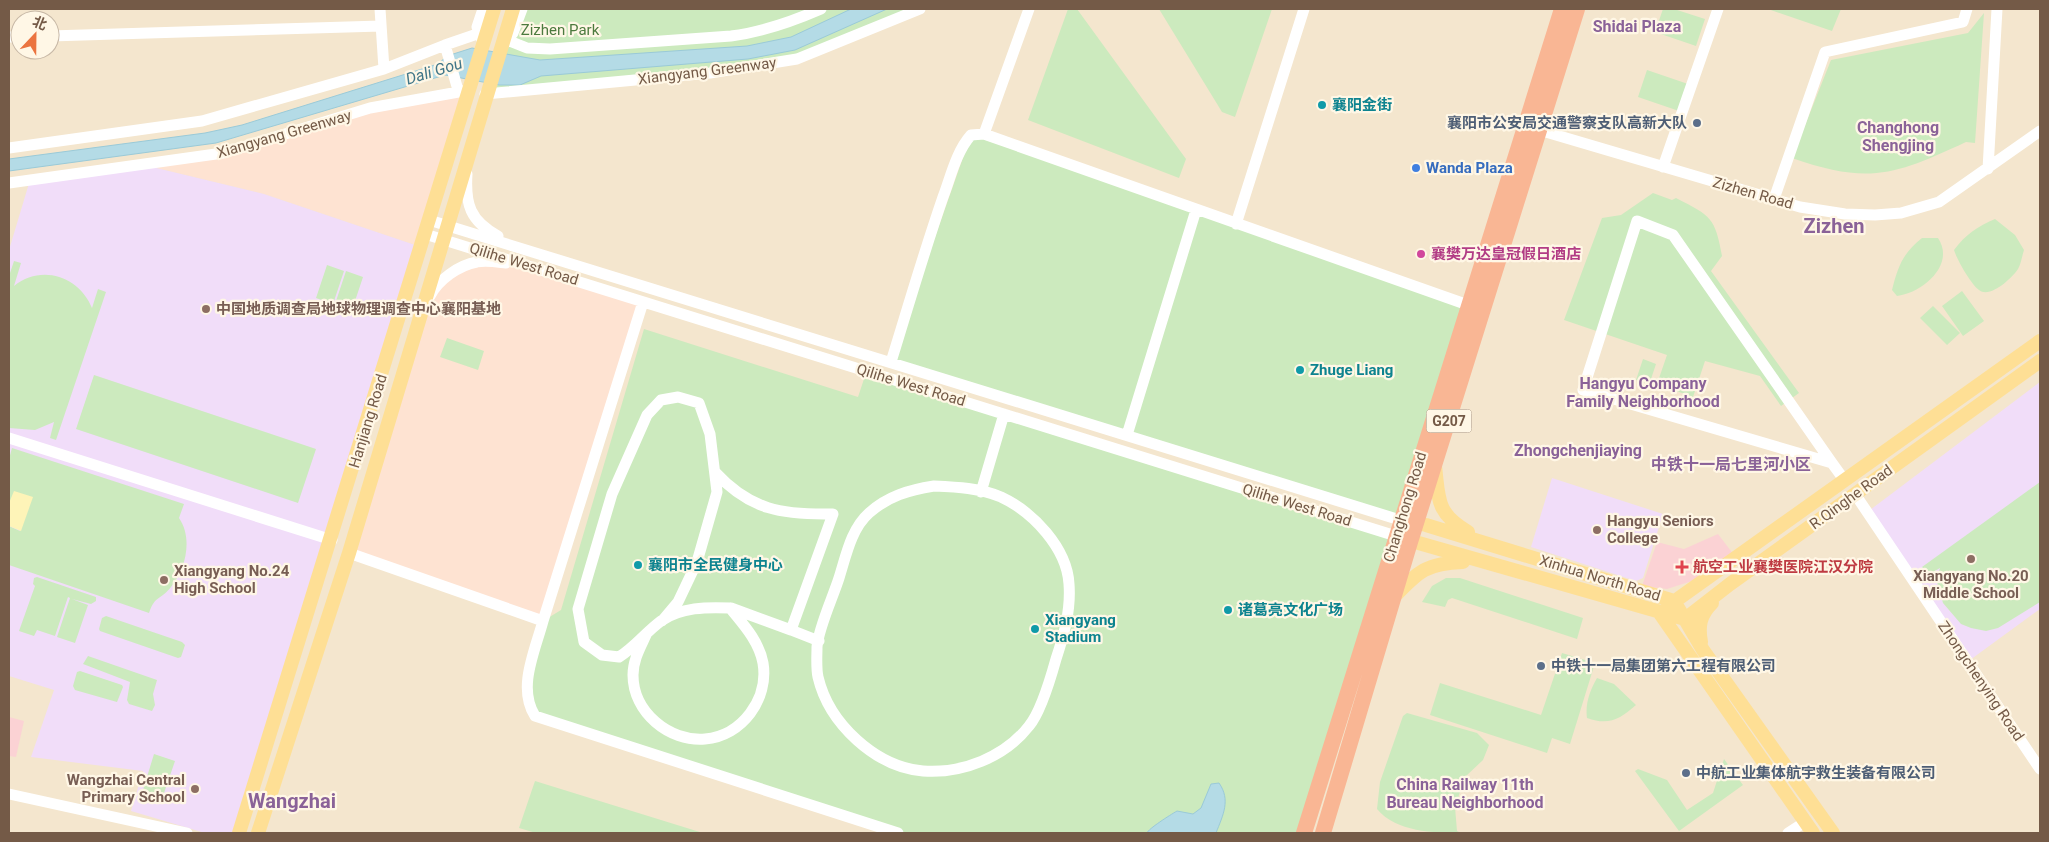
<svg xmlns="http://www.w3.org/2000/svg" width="2049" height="842" viewBox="0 0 2049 842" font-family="Roboto,'Noto Sans SC',sans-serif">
  <rect width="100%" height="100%" fill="#fdf4df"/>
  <path fill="#f4e6ce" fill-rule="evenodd" d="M9 9H2040V833H9ZM20 20H50V50H20Z"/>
  <path fill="#fee3d2" d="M468 91 421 247 264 194 144 165 223 153 370 108Z
    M477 262 519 263 643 302 543 621 349 553 435 286Z"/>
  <path fill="#f1ddf9" d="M144 165 264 194 421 247 239 833H205L131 811 143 771 31 757 54 690 9 676V250L30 180Z
    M2040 382V609L1970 660 1870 510Z
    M1552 478 1663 514 1643 578 1636 581 1531 547Z"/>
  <path fill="#fbd2d4" d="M1718 534 1734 555 1695 580 1667 589 1642 586 1657 542 1684 549Z
    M9 717 24 721 16 757 9 756Z"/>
  <path fill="#cceabe" d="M513 9H920L797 59 485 94Z
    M1068 9H1077L1186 159 1179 178 1028 120Z
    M1159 9H1272L1235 117 1222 112Z
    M1663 9H1674L1705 19 1696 46 1655 32Z
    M1768 9H1841L1832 31Z
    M1984 13 1975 143 1966 142C1895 175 1869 185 1792 158L1831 60 1968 33Z
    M1647 70 1688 84 1679 111 1638 97Z
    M971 135 1468 305 1400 520 891 362Z
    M1653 193 1672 200 1676 198C1711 216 1715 217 1722 256L1711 271 1799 393 1781 406 1760 376 1705 361 1693 397 1657 384 1667 355 1564 320 1602 218 1621 215Z
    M1995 219 2015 235 2024 250C2022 256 2021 264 2018 269 2012 278 1990 299 1979 290 1971 284 1957 260 1954 250 1965 235 1978 226 1995 219Z
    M1922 238H1938C1956 265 1922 293 1897 296L1892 290C1898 266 1903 253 1922 238Z
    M14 261 21 263 14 286C41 264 79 276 92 308L98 289 106 292 56 440 50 438 54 422 35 430 9 428V276Z
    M327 265 344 271 333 304 316 298Z
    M346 271 363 277 352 310 335 304Z
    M1962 291 1984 321 1963 336 1942 306Z
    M1933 306 1960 333 1947 345 1920 318Z
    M644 329 858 397 868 367 1396 536 1304 833H903L535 716 530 669 543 621 561 610Z
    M447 338 484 351 478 370 440 357Z
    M1643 359 1656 364 1649 385 1636 380Z
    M94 375 316 449 298 503 76 429Z
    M12 448 184 504 179 518C193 538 186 569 171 587 161 600 155 595 149 613L9 565V526L20 531 9 503V459Z
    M2040 482V602L1998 628 1986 631 1971 628 1961 624 1943 603 1936 579 1940 568 1928 575 1922 567Z
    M37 577 96 597V601L91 604 72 599 88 605 75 643 57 637 70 598 68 597 55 636 37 630 34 636 19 631 35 586 33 584 34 578Z
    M1446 578H1460L1583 618 1577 639 1452 598 1448 600 1445 607 1422 602 1432 586Z
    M106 616 182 642 185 645 181 657 178 658 100 631 99 629 102 618Z
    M1562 653 1595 663 1570 744 1552 738 1547 753 1430 715 1440 683 1541 715Z
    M88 656 157 680 153 694 155 705 152 711 129 704 127 700 130 682 83 664Z
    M80 671 122 685 123 687 117 702 75 690 73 686 77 672Z
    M1597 678 1614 684 1636 705C1620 719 1609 726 1587 718 1585 704 1590 690 1597 678Z
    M1407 713 1477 733 1489 745 1483 760 1465 777 1455 807 1457 831 1461 833C1434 833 1396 832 1377 809L1380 782 1403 716Z
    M154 754 175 761 163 796 143 790Z
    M1724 759 1743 785 1679 831 1635 771 1638 769 1667 780 1687 810 1713 793Z
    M535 781 703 833H536L519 828Z"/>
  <path fill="#fef4b8" d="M14 491 33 497 21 531 9 526V503Z"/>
  <path fill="#b4dbe6" stroke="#9acad8" d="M851 9H887L795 50 748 59 541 76 520 85H499L445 75 216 143 9 171V159L205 133 242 125 438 64 447 56 472 48 540 60 747 46 791 37Z
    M1219 783C1231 800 1223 815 1216 833H1147C1148 829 1170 815 1177 811L1193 814 1201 808 1211 784Z"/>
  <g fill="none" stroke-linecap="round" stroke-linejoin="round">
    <path stroke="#fff" stroke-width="11" d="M380 9 384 69
      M50 36 381 26
      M9 37H20
      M482 40 477 27 483 9
      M507 40 527 48 550 49 731 36C763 32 791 22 821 9
      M504 44 513 33 522 9
      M445 45 480 33
      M485 94 710 73 797 59 920 9
      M1539 130 1800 207 1845 214 1875 215 1901 213 1939 202 2040 131
      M984 134 1029 9
      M9 148 202 121 384 69 445 45 458 90
      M1663 167 1718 9
      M1988 169 1997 9
      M467 174C465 204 470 221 498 236
      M9 183 223 153 370 108 464 91
      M1774 199 1825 52 1963 22 1967 9
      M429 220 1400 520
      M1236 224 1304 9
      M425 234 1396 536
      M430 296C438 280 459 265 477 262 486 260 497 262 506 263
      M891 362C908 307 924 252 943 197 951 176 956 152 971 135L984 134 1468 305
      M1127 435 1196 210
      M9 438 332 540
      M1832 463 1583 390 1637 221 1673 235 1832 463 1845 481
      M715 472C750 510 782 515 833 514L791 630 731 608
      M934 486C957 487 980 488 1001 497 1033 512 1067 548 1069 584 1071 610 1064 635 1056 659 1051 677 1040 713 1029 726 1005 757 962 774 923 771 876 767 829 724 818 677 816 668 817 656 817 647 818 629 833 597 839 578 846 556 851 529 869 513 888 496 909 490 934 486Z
      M981 492 1004 414
      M1855 494 2040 769
      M349 553 543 621C535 651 517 688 535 716L898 833
      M543 621 643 302
      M791 630 819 641
      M646 635C640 648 633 660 633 675 633 712 669 742 705 739 742 736 769 699 763 663 759 641 743 624 730 608 707 607 681 607 661 621 646 632 635 647 619 657L602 655 584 642 578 609 612 494 647 415 661 400 678 397 699 403 710 434 717 492 697 562 678 602 662 621
      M9 794 187 833
      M1788 833 1805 822"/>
    <path stroke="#fedf95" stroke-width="14" d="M1435 466C1439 500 1436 513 1468 532
      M1406 521 1426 525 1674 601 1703 650 1833 833
      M1401 538 1685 619 1730 584 2040 361
      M1394 597C1418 572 1426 563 1463 562
      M1668 606 2040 341
      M1659 612 1813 833
      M1701 642C1698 626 1700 615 1712 603
      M239 833 494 9
      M258 833 349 553 513 9"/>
    <path stroke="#f9b694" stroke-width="16" d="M1304 833 1562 9
      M1323 833 1410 542 1577 9"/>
  </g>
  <g fill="#0f9aa8" stroke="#fff7e6" stroke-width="2">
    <circle cx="1322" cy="105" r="5"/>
    <circle cx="1300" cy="370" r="5"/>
    <circle cx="638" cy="565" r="5"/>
    <circle cx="1228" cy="610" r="5"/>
    <circle cx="1035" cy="629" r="5"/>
  </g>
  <g fill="#5c6f8a" stroke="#fff7e6" stroke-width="2">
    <circle cx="1697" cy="123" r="5"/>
    <circle cx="1541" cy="666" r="5"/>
    <circle cx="1686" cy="773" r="5"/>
  </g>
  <circle fill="#3f7fe0" stroke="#fff7e6" stroke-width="2" cx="1416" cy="168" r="5"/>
  <circle fill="#d1479c" stroke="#fff7e6" stroke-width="2" cx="1421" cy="254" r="5"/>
  <g fill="#8d6e63" stroke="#fff7e6" stroke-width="2">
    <circle cx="206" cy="309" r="5"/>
    <circle cx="1597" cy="530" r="5"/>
    <circle cx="1971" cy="559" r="5"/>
    <circle cx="164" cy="580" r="5"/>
    <circle cx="195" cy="789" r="5"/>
  </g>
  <path fill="#e0444e" stroke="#fff7e6" stroke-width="2" d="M1679.5 559.5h5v5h5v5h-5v5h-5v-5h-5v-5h5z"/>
  <g text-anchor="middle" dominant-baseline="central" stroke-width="4.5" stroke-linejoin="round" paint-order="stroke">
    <rect fill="#fff7e6" stroke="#9e8977" stroke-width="1" x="1426.5" y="409.5" width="45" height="23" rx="4"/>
    <g font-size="14" font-weight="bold" fill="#745a47">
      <text x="1449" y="421">G207</text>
    </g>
    <g font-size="15" fill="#4c7a3e" stroke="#fff7e6">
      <text x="560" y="30">Zizhen Park</text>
    </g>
    <g font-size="15" fill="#745a47" stroke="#fff7e6">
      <text transform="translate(707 71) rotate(-7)">Xiangyang Greenway</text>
      <text transform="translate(284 134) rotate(-16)">Xiangyang Greenway</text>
      <text transform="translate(1753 193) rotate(16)">Zizhen Road</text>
      <text transform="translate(524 264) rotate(17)">Qilihe West Road</text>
      <text transform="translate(911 385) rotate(17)">Qilihe West Road</text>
      <text transform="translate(368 421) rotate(-73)">Hanjiang Road</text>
      <text transform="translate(1851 497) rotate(-36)">R.Qinghe Road</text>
      <text transform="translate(1297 505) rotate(17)">Qilihe West Road</text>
      <text transform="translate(1405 507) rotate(-73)">Changhong Road</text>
      <text transform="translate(1600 578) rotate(17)">Xinhua North Road</text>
      <text transform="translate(1981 681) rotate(56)">Zhongchenying Road</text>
    </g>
    <g font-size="15" font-weight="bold" fill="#0d838f" stroke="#fff7e6" text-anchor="start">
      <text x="1332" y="105">襄阳金街</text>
      <text x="1310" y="370">Zhuge Liang</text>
      <text x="648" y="565">襄阳市全民健身中心</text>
      <text x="1238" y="610">诸葛亮文化广场</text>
      <text x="1045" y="620">Xiangyang<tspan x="1045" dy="17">Stadium</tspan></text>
    </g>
    <g font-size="15" font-weight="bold" fill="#4e5e75" stroke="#fff7e6" text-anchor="start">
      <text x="1687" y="123" text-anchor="end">襄阳市公安局交通警察支队高新大队</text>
      <text x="1551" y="666">中铁十一局集团第六工程有限公司</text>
      <text x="1696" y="773">中航工业集体航宇救生装备有限公司</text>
    </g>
    <g font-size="15" font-weight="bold" fill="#366cbe" stroke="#fff7e6" text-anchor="start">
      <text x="1426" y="168">Wanda Plaza</text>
    </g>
    <g font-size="15" font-weight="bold" fill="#b23c85" stroke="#fff7e6" text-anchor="start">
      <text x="1431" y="254">襄樊万达皇冠假日酒店</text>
    </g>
    <g font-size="15" font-weight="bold" fill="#785e54" stroke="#fff7e6" text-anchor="start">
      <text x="216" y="309">中国地质调查局地球物理调查中心襄阳基地</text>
      <text x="1607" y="521">Hangyu Seniors<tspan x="1607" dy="17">College</tspan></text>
      <text x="174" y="571">Xiangyang No.24<tspan x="174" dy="17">High School</tspan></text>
      <text x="1971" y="576" text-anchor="middle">Xiangyang No.20<tspan x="1971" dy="17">Middle School</tspan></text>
      <text x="185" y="780" text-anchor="end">Wangzhai Central<tspan x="185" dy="17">Primary School</tspan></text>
    </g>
    <g font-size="15" font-weight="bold" fill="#be3a42" stroke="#fff7e6" text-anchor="start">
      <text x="1693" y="567">航空工业襄樊医院江汉分院</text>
    </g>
    <g font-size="16" font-weight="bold" fill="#8a6298" stroke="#fff7e6">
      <text x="1637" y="26">Shidai Plaza</text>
      <text x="1898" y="127">Changhong<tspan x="1898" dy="18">Shengjing</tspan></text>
      <text x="1643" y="383">Hangyu Company<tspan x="1643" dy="18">Family Neighborhood</tspan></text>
      <text x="1578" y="450">Zhongchenjiaying</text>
      <text x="1731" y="464">中铁十一局七里河小区</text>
      <text x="1465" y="784">China Railway 11th<tspan x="1465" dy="18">Bureau Neighborhood</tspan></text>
    </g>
    <g font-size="16" font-style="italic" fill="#407688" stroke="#fff7e6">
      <text transform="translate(434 71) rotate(-17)">Dali Gou</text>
    </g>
    <g font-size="20" font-weight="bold" fill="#8a6298" stroke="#fff7e6">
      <text x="1834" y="226">Zizhen</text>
      <text x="292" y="801">Wangzhai</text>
    </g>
  </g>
  <rect width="2049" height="842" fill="none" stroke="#745a47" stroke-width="20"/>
  <g transform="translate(35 35) rotate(22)"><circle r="24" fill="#fff7e6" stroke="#c7b8a6"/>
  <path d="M0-4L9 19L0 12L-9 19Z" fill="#eb7440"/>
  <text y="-8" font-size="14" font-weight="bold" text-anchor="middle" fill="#745a47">北</text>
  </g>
</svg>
